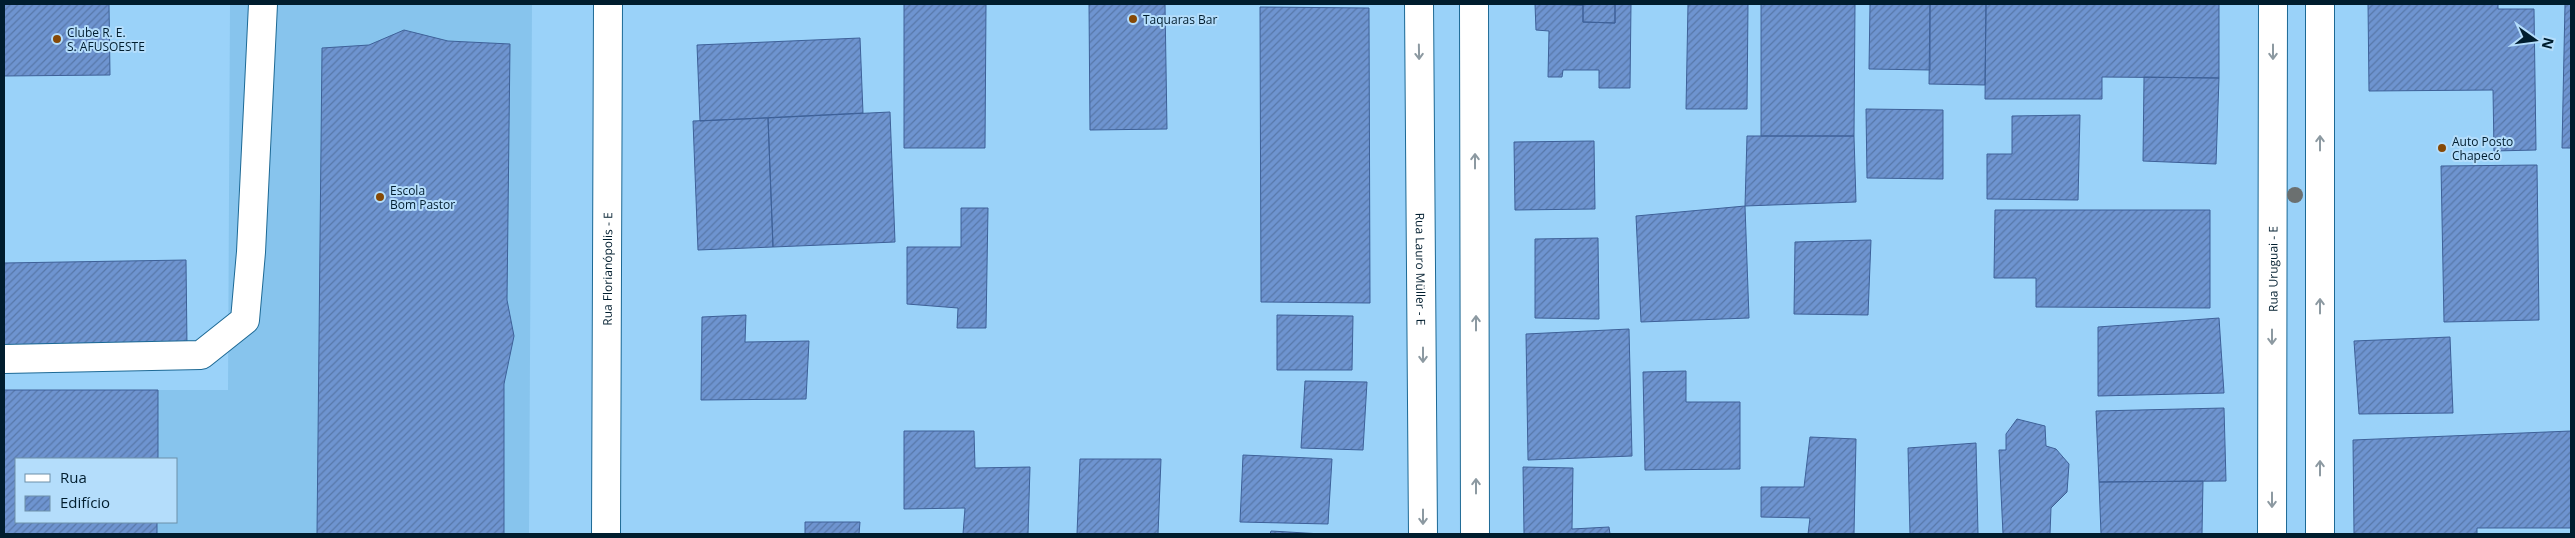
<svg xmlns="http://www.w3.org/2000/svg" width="2575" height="538" viewBox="0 0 2575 538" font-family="'Open Sans',sans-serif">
  <defs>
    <pattern id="building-hatch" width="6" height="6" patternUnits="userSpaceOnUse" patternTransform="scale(1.25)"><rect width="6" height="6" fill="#6e94d0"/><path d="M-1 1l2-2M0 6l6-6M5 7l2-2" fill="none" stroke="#5878a9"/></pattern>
  </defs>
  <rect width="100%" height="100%" fill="#9ad2f9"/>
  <path fill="#87c4ed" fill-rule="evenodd" d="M230 4H532L529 534H4V390H228ZM16 459H176V522H16Z"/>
  <path fill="url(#building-hatch)" stroke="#3e6199" d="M4 4H109L110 75 4 76Z
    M904 4H986L985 148H904Z
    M1089 4H1165L1167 129 1090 130Z
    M1535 4 1583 5V22L1615 23V4H1631L1630 88H1599V70H1563L1562 77H1548L1549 31 1536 30Z
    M1547 4H1583V5Z
    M1615 4V23L1583 22V4Z
    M1688 4H1748L1747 109H1686Z
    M1761 4H1855L1854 136H1761Z
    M1870 4H1930V70L1869 69Z
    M1930 4H1986L1985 85 1929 84Z
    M1986 4H2219V78L2102 77V99H1985Z
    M2368 4H2498V9H2534L2536 150 2494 151 2493 90 2369 91Z
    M2565 4H2571V148H2562Z
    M1260 7 1369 8 1370 303 1261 302Z
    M404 30 448 41 510 44 507 300 514 336 504 384V534H317L322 48 369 45Z
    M860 38 863 113 700 121 697 45Z
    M2144 77 2219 78 2216 164 2143 161Z
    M1866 109 1943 110V179L1867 178Z
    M890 112 895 242 773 247 768 118Z
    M2080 115 2078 200 1987 199V154H2012V116Z
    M768 118 773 247 698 250 693 121Z
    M1747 136H1854L1856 202 1745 206Z
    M1594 141 1595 209 1515 210 1514 142Z
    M2537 165 2539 320 2444 322 2441 166Z
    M1745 206 1749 318 1641 322 1636 216Z
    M961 208H988L986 328H957L958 308 907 304V247H961Z
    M1995 210H2210V308L2036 307V278H1994Z
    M1598 238 1599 319 1535 318V239Z
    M1871 240 1868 315 1794 314 1795 242Z
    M186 260 187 346 4 349V263Z
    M746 315 745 342 809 341 806 399 701 400 702 317Z
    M1277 315 1353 316 1352 370H1277Z
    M2219 318 2224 393 2098 396V327Z
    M1629 329 1632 456 1528 460 1526 334Z
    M2450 337 2453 413 2359 414 2354 341Z
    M1686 371V402H1740V469L1645 470 1643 372Z
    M1305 381 1367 382 1363 450 1301 448Z
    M4 390H158V459H16V522H157V534H4Z
    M2224 408 2226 481 2099 482 2096 411Z
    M2017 419 2045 426 2046 446 2056 449 2069 464 2067 492 2051 508 2050 534H2003L1999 450H2006V434Z
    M904 431H974L975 468 1030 467 1028 534H963L965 508 904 509Z
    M2571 431V528H2477V534H2354L2353 440Z
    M1810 437 1856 439 1854 534H1808L1810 518 1761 517V487H1804Z
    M1976 443 1978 534H1910L1908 448Z
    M1243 455 1332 459 1328 524 1240 522Z
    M1080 459H1161L1158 534H1077Z
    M1523 467 1573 468 1572 529 1609 527 1610 534H1524Z
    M2203 481 2202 534H2101L2099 482Z
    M805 522H860L859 534H805Z
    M1271 531 1322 534H1270Z"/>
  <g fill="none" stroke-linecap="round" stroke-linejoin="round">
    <defs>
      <g id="minor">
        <path id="s1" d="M1419 4 1423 534"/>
        <path d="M1474 4 1475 534"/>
        <path d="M4 359 201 355 245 320 251 252 263 4"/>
        <path id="s2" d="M606 534 608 4"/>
      </g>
      <g id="major">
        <path id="s3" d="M2272 534 2273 4"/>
        <path d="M2320 534V4"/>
      </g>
    </defs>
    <use href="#minor" stroke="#1d6995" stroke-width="30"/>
    <use href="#major" stroke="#1d6995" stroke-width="30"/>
    <use href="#minor" stroke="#fff" stroke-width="28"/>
    <use href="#major" stroke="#fff" stroke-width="28"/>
  </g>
  <circle fill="#6b7070" cx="2295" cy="195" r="8"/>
  <defs><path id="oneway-shaft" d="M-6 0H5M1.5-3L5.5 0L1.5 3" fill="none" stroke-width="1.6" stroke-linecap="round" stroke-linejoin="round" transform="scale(1.25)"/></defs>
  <g stroke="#8c99a1">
    <use href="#oneway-shaft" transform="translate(1419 52) rotate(89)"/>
    <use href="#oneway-shaft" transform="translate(2273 52) rotate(90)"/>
    <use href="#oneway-shaft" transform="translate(2320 143) rotate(-90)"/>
    <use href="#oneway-shaft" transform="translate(1475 161) rotate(-90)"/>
    <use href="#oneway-shaft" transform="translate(2320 306) rotate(-90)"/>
    <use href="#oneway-shaft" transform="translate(1476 323) rotate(-90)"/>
    <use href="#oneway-shaft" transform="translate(2272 337) rotate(90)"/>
    <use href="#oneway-shaft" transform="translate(1423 355) rotate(90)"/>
    <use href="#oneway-shaft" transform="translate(2320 468) rotate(-90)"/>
    <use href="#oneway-shaft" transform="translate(1476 486) rotate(-90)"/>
    <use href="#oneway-shaft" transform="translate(2272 500) rotate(90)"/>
    <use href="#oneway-shaft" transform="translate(1423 517) rotate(90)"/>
  </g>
  <g fill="#864906" stroke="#b4ddfb" stroke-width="2">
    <circle cx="1133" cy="19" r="5"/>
    <circle cx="57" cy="39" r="5"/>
    <circle cx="2442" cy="148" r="5"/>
    <circle cx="380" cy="197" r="5"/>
  </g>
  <g text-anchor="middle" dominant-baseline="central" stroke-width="4" stroke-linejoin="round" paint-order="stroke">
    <g font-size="12" fill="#001d2e" stroke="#b4ddfb" text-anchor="start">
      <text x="1143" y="19">Taquaras Bar</text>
      <text x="67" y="32">Clube R. E.<tspan x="67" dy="14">S. AFUSOESTE</tspan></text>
      <text x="2452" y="141">Auto Posto<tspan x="2452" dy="14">Chapecó</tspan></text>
      <text x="390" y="190">Escola<tspan x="390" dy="14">Bom Pastor</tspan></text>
    </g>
    <g font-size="12" fill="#001d2e" stroke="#b4ddfb">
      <text stroke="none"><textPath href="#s2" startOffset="265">Rua Florianópolis - E</textPath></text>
      <text stroke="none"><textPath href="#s1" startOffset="265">Rua Lauro Müller - E</textPath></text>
      <text stroke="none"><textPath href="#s3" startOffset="265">Rua Uruguai - E</textPath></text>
    </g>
  </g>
  <rect width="2575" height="538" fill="none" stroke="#001d2e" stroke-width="10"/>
  <rect x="15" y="458" width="162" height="65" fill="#b4ddfb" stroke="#6c90a9"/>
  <rect x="25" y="474" width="25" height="8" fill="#ffffff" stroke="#6c90a9"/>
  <text x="60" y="483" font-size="15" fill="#001d2e">Rua</text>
  <rect x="25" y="496" width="25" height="15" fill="url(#building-hatch)" stroke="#6c90a9"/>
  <text x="60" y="508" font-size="15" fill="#001d2e">Edifício</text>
  <g transform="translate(2535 40) rotate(104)" stroke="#b4ddfb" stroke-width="4" paint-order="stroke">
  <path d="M0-4L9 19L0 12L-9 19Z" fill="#001d2e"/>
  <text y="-8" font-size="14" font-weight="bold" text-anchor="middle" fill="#001d2e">N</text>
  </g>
</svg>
